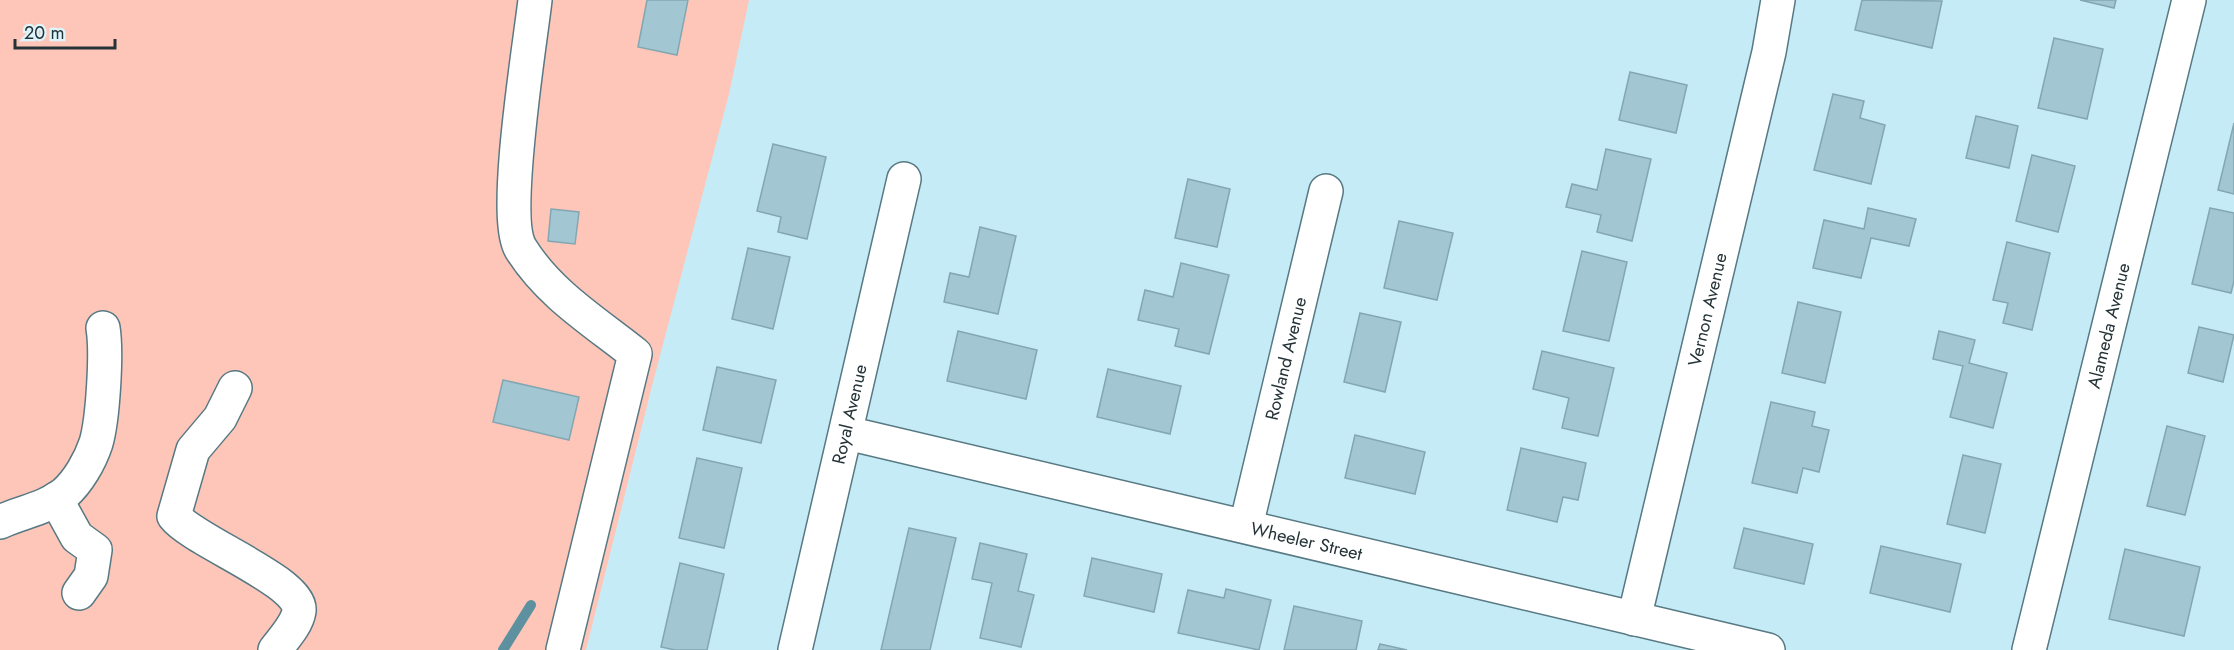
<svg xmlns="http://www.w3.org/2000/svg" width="2234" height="650" viewBox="0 0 2234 650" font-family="Jost,sans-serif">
  <rect width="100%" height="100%" fill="#c5ebf6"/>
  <path fill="#fec6b9" d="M0 0H749L729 94 652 386 586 650H0Z"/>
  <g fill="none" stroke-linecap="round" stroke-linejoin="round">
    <path stroke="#5d919f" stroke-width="10" d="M503 650 531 605"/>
  </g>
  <path fill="#a2c7d2" stroke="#83a7b2" stroke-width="1.5" d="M647 0H688L677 55 638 47Z
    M1862 0 1942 1 1932 48 1855 30Z
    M2080 0H2116L2114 8Z
    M2054 38 2103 49 2087 119 2038 108Z
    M1630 72 1687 85 1676 133 1619 120Z
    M1833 94 1864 101 1860 118 1885 125 1871 184 1814 170Z
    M1976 116 2018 126 2009 168 1966 158Z
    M2234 123V194L2218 190Z
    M773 144 826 157 807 239 778 232 781 217 757 211Z
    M1606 149 1651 159 1632 241 1597 232 1601 215 1566 207 1572 184 1597 190Z
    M2032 155 2075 166 2058 232 2016 221Z
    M1188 179 1230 189 1217 247 1175 238Z
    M1868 208 1916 219 1909 246 1871 238 1861 278 1813 268 1824 220 1864 229Z
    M2210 208 2234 213V281L2231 293 2192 284Z
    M551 209 579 212 575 244 548 241Z
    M1399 221 1453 233 1437 300 1384 288Z
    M980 227 1016 236 998 314 944 302 950 273 969 277Z
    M2007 242 2050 253 2032 330 2003 323 2008 303 1993 300Z
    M748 248 790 257 773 329 732 319Z
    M1582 251 1627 262 1609 341 1563 331Z
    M1181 263 1229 275 1209 354 1175 346 1179 329 1138 320 1145 290 1173 297Z
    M1798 302 1841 312 1825 383 1782 373Z
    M1360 313 1401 322 1385 392 1344 382Z
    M2199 327 2234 335 2223 382 2188 373Z
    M958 331 1037 350 1026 399 947 381Z
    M1939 331 1975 340 1969 363 2007 373 1993 428 1950 417 1963 366 1933 359Z
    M1542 351 1614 368 1598 436 1562 428 1569 398 1533 389Z
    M717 367 776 380 761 443 703 430Z
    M1108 369 1181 386 1170 434 1097 417Z
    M503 380 579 397 569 440 493 422Z
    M1771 402 1815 412 1812 426 1829 430 1819 472 1803 468 1797 493 1752 483Z
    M2167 426 2205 436 2185 515 2147 506Z
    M1355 435 1425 452 1415 494 1345 478Z
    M1521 448 1586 463 1578 500 1563 497 1557 522 1507 510Z
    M1963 455 2001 464 1985 533 1947 524Z
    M697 458 742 468 724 548 679 538Z
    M909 528 956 538 930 650H881Z
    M1744 528 1813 544 1804 584 1734 568Z
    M980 543 1027 554 1018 591 1034 595 1021 647 980 638 992 583 972 579Z
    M1881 546 1961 564 1950 612 1870 593Z
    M2125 549 2200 567 2184 636 2109 619Z
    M1092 558 1162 574 1154 612 1084 596Z
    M680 563 724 574 707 650H675L661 647Z
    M1226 589 1271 600 1259 650 1178 633 1188 590 1224 598Z
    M1294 606 1362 621 1356 650H1284Z
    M1380 644 1407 650H1378Z"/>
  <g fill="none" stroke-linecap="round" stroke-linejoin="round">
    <defs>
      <g id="minor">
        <path d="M535 0C530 45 501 218 521 249 549 294 595 322 635 354L563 650"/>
        <path d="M235 388 220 418 193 450 174 516C193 541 303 582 299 611 297 625 283 639 275 650"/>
        <path id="s1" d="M847 433 1768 650"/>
        <path d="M56 499 77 537 95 550 91 576 79 593"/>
        <path d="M0 522C21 512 45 509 64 494 78 482 90 461 96 443 103 419 107 352 103 328"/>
        <path id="s2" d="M1246 526 1326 191"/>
        <path id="s3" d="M1634 619 1769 52 1778 0"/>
        <path id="s4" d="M795 650 904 179"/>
        <path id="s5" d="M2029 650 2189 0"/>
      </g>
    </defs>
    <use href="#minor" stroke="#577983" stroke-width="36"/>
    <use href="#minor" stroke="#fff" stroke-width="33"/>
  </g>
  <g text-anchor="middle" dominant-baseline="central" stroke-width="4.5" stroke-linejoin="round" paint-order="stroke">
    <g font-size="18" fill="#243337" stroke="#def5fc">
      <text stroke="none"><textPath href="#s3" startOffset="318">Vernon Avenue</textPath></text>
      <text stroke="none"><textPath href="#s5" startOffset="334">Alameda Avenue</textPath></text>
      <text stroke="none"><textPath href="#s2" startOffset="172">Rowland Avenue</textPath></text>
      <text stroke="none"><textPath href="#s4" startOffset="242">Royal Avenue</textPath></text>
      <text stroke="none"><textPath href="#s1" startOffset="472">Wheeler Street</textPath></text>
    </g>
  </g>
  <path d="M15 39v9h100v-9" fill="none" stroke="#243337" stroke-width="3"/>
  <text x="24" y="39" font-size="18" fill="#243337" stroke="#def5fc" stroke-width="4.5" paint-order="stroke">20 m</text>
</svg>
